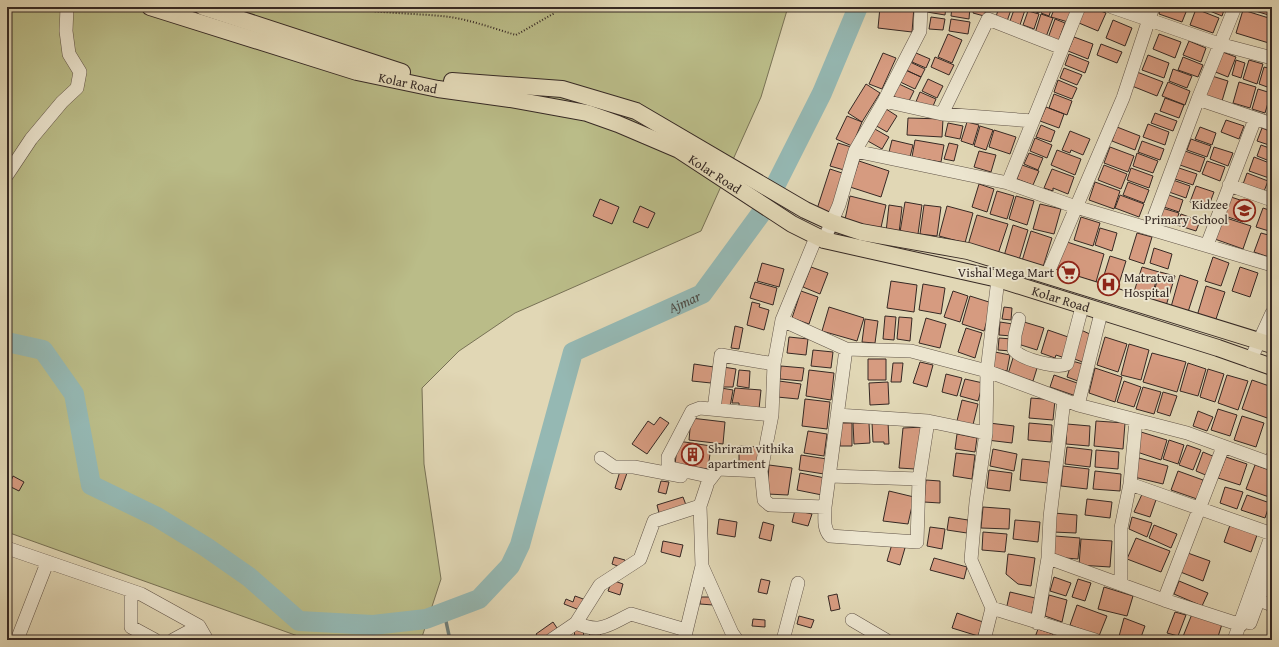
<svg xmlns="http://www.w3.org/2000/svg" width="1279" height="647" viewBox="0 0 1279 647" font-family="'Gentium Book Plus',serif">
  <rect width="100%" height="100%" fill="#e1d7b5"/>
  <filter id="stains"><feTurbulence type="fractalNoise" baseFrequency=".005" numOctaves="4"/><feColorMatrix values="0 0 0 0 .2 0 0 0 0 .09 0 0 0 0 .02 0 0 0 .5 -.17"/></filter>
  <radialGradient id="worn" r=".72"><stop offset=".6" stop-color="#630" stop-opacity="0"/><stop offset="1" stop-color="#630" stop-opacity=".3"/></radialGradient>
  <path fill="#babc88" stroke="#787256" d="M7 7H788L761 97 701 231 515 313 459 351 422 388 424 464 441 579 421 640H309L7 532Z"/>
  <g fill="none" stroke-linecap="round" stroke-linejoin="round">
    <path stroke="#6f7f7a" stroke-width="3.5" d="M444 612 450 640"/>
    <path stroke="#95b8b3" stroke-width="20" id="s1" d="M7 342 43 350 74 394 91 485 157 517 206 547 249 577 299 621 373 625 426 619 479 599 510 566 520 545 573 352 702 294 762 212 822 93 858 7"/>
  </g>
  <path fill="#d69b80" stroke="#362924" d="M880 7H914L912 32 878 28Z
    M928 7H946L945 15 927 12Z
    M952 7H970L969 19 951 16Z
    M975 7H987L984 16 973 13Z
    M999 7H1012L1006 24 995 20Z
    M1015 7 1025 10 1020 25 1010 21Z
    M1031 7H1041L1039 13 1030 10Z
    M1043 7H1052L1049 16 1041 13Z
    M1055 7H1073L1068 22 1051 17Z
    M1085 7H1090L1106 13 1098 31 1079 23Z
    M1161 7H1188L1182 22 1159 14Z
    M1200 7H1225L1222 16Z
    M1245 7H1272V16L1245 8Z
    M1196 9 1219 18 1213 33 1190 25Z
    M1243 10 1272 19V44L1236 33Z
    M1028 11 1039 14 1034 29 1023 25Z
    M1041 14 1053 18 1046 37 1035 33Z
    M931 17 945 19 943 30 929 29Z
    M951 19 970 22 968 34 949 31Z
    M1055 19 1065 23 1058 42 1048 38Z
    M1113 20 1132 28 1125 46 1106 38Z
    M948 34 962 40 952 63 938 57Z
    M1159 34 1181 42 1175 58 1153 49Z
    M1074 37 1093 44 1088 59 1068 51Z
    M1189 41 1206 48 1201 62 1183 55Z
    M1101 44 1122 52 1117 63 1097 55Z
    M1220 51 1236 57 1228 77 1213 71Z
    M883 53 896 58 882 89 869 84Z
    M916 53 930 59 926 68 912 62Z
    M1069 54 1089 62 1085 73 1065 65Z
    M1148 55 1169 63 1164 78 1142 70Z
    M935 57 954 65 949 75 931 67Z
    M1183 57 1203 65 1198 77 1178 70Z
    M1236 60 1245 63 1241 78 1232 75Z
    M1249 60 1263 64 1257 84 1243 79Z
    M910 62 925 69 921 77 906 70Z
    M1264 67 1272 69 1270 88 1259 84Z
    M901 68 921 77 915 89 896 80Z
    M1064 68 1082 75 1077 85 1060 78Z
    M1173 69 1192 76 1187 88 1169 81Z
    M1137 72 1163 82 1157 96 1132 86Z
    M1212 76 1228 81 1222 101 1206 96Z
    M928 79 943 86 937 98 922 91Z
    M1058 80 1077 88 1072 99 1054 92Z
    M1168 82 1190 91 1185 105 1162 96Z
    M1239 82 1256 87 1250 108 1233 103Z
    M866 84 880 93 862 122 848 113Z
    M899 84 914 91 908 103 893 96Z
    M1258 89 1271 93 1265 113 1252 109Z
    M920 92 936 99 931 111 915 104Z
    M1054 94 1072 101 1067 115 1049 108Z
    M1272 97V116L1267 114Z
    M1165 98 1184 105 1179 118 1160 111Z
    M883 107 897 116 887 132 873 124Z
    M1046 107 1064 114 1059 128 1040 121Z
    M1155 113 1177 121 1173 131 1151 123Z
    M847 116 862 122 852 146 836 139Z
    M908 118 943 119 942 137 907 135Z
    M1226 120 1244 126 1239 139 1221 132Z
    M967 122 979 125 973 145 961 141Z
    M948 123 963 126 960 139 945 136Z
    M1148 124 1169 132 1165 145 1143 137Z
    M1041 125 1055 131 1051 142 1036 137Z
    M980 126 993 130 986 150 974 146Z
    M1117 127 1140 136 1135 150 1112 141Z
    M1200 127 1216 133 1212 145 1195 139Z
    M873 128 889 137 882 149 866 140Z
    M1262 128 1272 132V146L1257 141Z
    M994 130 1016 137 1010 154 989 147Z
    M1070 131 1090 139 1083 155 1071 150 1070 153 1062 150Z
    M1035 138 1052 145 1047 158 1030 151Z
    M1191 139 1211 146 1207 157 1187 150Z
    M892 140 913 145 909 161 888 156Z
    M915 140 944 145 941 162 912 157Z
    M1142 141 1164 149 1160 160 1138 152Z
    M838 143 851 147 844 170 830 166Z
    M949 143 958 145 954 161 944 159Z
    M1261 145 1272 149V162L1257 156Z
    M1110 147 1134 156 1128 172 1104 163Z
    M1214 147 1233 153 1228 166 1210 159Z
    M1057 150 1081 159 1075 175 1051 165Z
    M979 151 996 155 991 172 974 167Z
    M1185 151 1205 158 1200 172 1180 165Z
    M1029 153 1043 158 1038 170 1024 164Z
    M1137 153 1158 161 1153 173 1133 166Z
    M1254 157 1272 164 1269 178 1249 171Z
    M859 161 889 171 881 197 850 187Z
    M1207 161 1225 167 1220 181 1202 174Z
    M1022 165 1039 171 1033 185 1017 179Z
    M1104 165 1127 174 1121 189 1098 180Z
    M1131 168 1153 176 1149 188 1127 180Z
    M1179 168 1197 174 1193 185 1175 179Z
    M830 169 845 174 832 214 817 209Z
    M1052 169 1074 177 1068 194 1053 188V191L1044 188Z
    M1247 173 1268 181 1263 194 1242 187Z
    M1173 180 1190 186 1186 198 1169 192Z
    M1095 182 1120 191 1114 209 1089 200Z
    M1128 182 1149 190 1144 203 1123 195Z
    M979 184 994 189 987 212 972 207Z
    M1196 186 1214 192 1208 208 1190 202Z
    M997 191 1014 196 1007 219 990 214Z
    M1166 194 1183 200 1179 212 1161 206Z
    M1120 195 1144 204 1139 217 1115 208Z
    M850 196 886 205 880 232 844 224Z
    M1016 196 1034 201 1027 225 1009 219Z
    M1228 196 1249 203 1243 222 1222 215Z
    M600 199 619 207 612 224 593 216Z
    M905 202 922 205 918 234 900 232Z
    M1040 204 1061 209 1054 234 1033 229Z
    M889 205 902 207 899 233 886 232Z
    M924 205 941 207 937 236 920 234Z
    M640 206 655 213 648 228 633 222Z
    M947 206 973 213 965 243 939 236Z
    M1162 208 1179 213 1175 225 1158 219Z
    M1263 208 1272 211V232L1256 227Z
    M1181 214 1200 221 1196 231 1177 225Z
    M977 215 1008 224 998 254 968 245Z
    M1220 216 1251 226 1243 249 1212 238Z
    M1081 217 1100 223 1093 246 1074 240Z
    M1013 225 1028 230 1019 260 1004 256Z
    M1100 228 1117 233 1112 251 1095 245Z
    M1031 231 1052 238 1043 267 1022 261Z
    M1137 233 1152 237 1144 264 1129 259Z
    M1261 233 1272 236V258L1254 252Z
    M1064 241 1104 254 1096 282 1055 270Z
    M1154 248 1172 254 1168 269 1150 263Z
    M1110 256 1126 261 1117 290 1101 285Z
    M1213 257 1229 263 1221 286 1205 281Z
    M762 263 784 269 779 287 757 281Z
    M811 267 828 273 820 294 803 287Z
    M1142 267 1159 272 1150 301 1133 295Z
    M1240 267 1258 273 1250 297 1232 291Z
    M1160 272 1175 276 1166 306 1151 301Z
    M1180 275 1198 281 1188 312 1171 307Z
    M891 281 917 285 914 312 887 308Z
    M755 282 777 288 773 305 750 298Z
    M923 284 945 288 941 314 919 310Z
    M1206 286 1225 292 1215 322 1197 316Z
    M801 291 818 297 809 324 792 318Z
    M953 291 968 296 960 322 944 317Z
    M970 296 992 303 984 331 962 324Z
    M752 302 760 304 759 307 769 310 764 330 747 325Z
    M829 307 864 318 857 341 822 331Z
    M1004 307 1012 308 1011 320 1002 319Z
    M885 316 896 317 894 340 883 339Z
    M899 317 912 318 910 341 897 339Z
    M926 318 946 324 940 348 919 343Z
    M865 319 878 321 875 343 862 342Z
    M1000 322 1013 324 1012 336 999 335Z
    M1024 322 1044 328 1037 350 1018 344Z
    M735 326 743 328 739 349 731 348Z
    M966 328 982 333 975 358 958 352Z
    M1048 330 1071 338 1065 358 1056 355 1055 358 1041 353Z
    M1081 330 1092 335 1085 363 1072 358Z
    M789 337 808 339 806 355 787 353Z
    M1105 337 1127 344 1118 372 1097 365Z
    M999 338 1012 339 1011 351 998 350Z
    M1129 344 1149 350 1141 380 1121 375Z
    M813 350 833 352 831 368 811 366Z
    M995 352 1010 355 1007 371 992 368Z
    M1152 353 1186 362 1177 392 1143 382Z
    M1013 358 1038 365 1033 381 1008 374Z
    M868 359H886V380H868Z
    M1072 361 1083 364 1078 381 1067 377Z
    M920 362 933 365 927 387 913 383Z
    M893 363H903L901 382H891Z
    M1188 363 1206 369 1198 396 1180 391Z
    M694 364 714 367 711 383 692 381Z
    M781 366 804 368 802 381 780 379Z
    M723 367 736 369 733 387H721Z
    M1095 368 1122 377 1115 402 1089 393Z
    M1208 369 1224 374 1215 402 1200 397Z
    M739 370 750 371 749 388 737 386Z
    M809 370 834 373 831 400 806 396Z
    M946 374 962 378 957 396 942 392Z
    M1054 375 1080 384 1076 396 1050 387Z
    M1227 375 1248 381 1238 410 1218 403Z
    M965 379 983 383 978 401 960 396Z
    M1252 380 1272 387V411L1270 419 1242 409Z
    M779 381 801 384 798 399 777 397Z
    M1124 381 1141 387 1134 407 1117 402Z
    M888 382 889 404 870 405 869 383Z
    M1143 387 1161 392 1154 414 1136 409Z
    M721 388 733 390 730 407 718 406Z
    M735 388 761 390 759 409 739 406V403H732Z
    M1163 392 1177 396 1170 416 1157 412Z
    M1031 398 1055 400 1053 420 1029 418Z
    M805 399 830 402 827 429 802 426Z
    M962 400 978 404 972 429 956 425Z
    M1218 409 1237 415 1230 436 1211 430Z
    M1198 411 1213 417 1207 431 1193 426Z
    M1242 416 1264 423 1256 447 1234 440Z
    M660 417 669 423 647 454 632 444 648 421 654 425Z
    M691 418 725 422 723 444 689 440Z
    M888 421 889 444H884V442H873L872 422Z
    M1096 421 1125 423 1123 449 1094 446Z
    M840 423H852V446H840Z
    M853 423H869L870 443 854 444Z
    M989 423 1014 426 1012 443 987 440Z
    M1029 423 1052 425 1051 442 1028 440Z
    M1067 424 1090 426 1089 446 1066 444Z
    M924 427 915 469 899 468 903 428Z
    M808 431 827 434 824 456 804 453Z
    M1141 432 1167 440 1161 460 1134 451Z
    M957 434 977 438 975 452 955 449Z
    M1272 439V456L1267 454Z
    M1169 440 1184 445 1178 464 1163 459Z
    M678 441 711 446 708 469 675 464Z
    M1187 445 1201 450 1193 470 1179 465Z
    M739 446 758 447V467L739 466Z
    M1067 447 1092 450 1090 467 1065 464Z
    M993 449 1017 454 1014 471 990 466Z
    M1096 450 1119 452 1118 469 1095 467Z
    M1203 452 1215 457 1208 476 1196 471Z
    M956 453 975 455 972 479 953 476Z
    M801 455 827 459 824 474 799 470Z
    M1226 457 1247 464 1240 485 1218 478Z
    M1139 458 1168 466 1163 484 1134 477Z
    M1022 459 1050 462 1048 483 1020 480Z
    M769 465 792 468 788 495 767 494Z
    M1255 465 1272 471V498L1246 489Z
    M1063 466 1089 469 1087 489 1061 486Z
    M989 470 1012 473 1010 491 987 488Z
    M620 471 627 473 621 490 615 488Z
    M1095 471 1121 474 1120 491 1093 489Z
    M1178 471 1203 480 1197 499 1171 490Z
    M800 473 825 478 822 495 797 490Z
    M13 476 24 482 19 491 9 486Z
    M926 480 940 481V503L924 502Z
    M661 481 669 482 666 494 658 492Z
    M1225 487 1243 492 1237 509 1220 503Z
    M889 491 914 497 908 524 883 521Z
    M1143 492 1157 497 1150 517 1134 512Z
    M1247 495 1270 503 1265 518 1241 510Z
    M683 497 686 505 659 513 657 505Z
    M1087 499 1112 502 1110 518 1085 515Z
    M983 507 1010 509 1009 529 981 528Z
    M795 510 812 514 808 526 792 522Z
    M1054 513 1077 515 1076 533 1053 532Z
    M949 517 968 520 967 533 947 530Z
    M1132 517 1152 523 1147 537 1129 529Z
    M719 519 737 522 735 537 717 534Z
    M1015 520 1040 522 1038 542 1013 539Z
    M763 522 774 525 771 541 759 538Z
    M1154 525 1177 534 1171 548 1149 538Z
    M1230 525 1257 535 1251 552 1224 542Z
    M930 527 945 529 942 549 927 546Z
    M983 532 1007 534 1005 552 982 550Z
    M1055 536 1080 538 1078 559 1053 557Z
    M1136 538 1170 551 1161 572 1127 559Z
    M1081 539 1112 541 1110 567 1079 565Z
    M663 541 683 545 680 557 661 552Z
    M892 544 905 548 900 565 887 561Z
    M1185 552 1210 561 1203 581 1178 571Z
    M1008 554 1035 558 1031 586 1018 584 1006 574Z
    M614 557 625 560 623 568 612 564Z
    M934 558 967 567 964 579 930 570Z
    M1054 577 1071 583 1066 596 1050 591Z
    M761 579 770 581 767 594 758 592Z
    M1078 579 1091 583 1085 601 1072 597Z
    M612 580 623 584 620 595 608 591Z
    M1179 581 1208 593 1202 606 1174 594Z
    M1104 587 1133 596 1127 616 1098 609Z
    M1010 592 1035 598 1031 617 1006 610Z
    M837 594 840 609 831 611 828 596Z
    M1049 595 1067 600 1062 622 1045 616Z
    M575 596 586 600 582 611 564 604 566 599 573 602Z
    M701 597H714L713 605 700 604Z
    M1077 605 1107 616 1099 636 1070 625Z
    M1175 612 1186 615 1178 636 1167 633Z
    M957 613 983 622 978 636 952 628Z
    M1192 614 1222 624 1217 640 1182 639Z
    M799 616 814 620 811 628 797 624Z
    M1124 618 1145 626 1140 640H1118Z
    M753 619 765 620V627L752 626Z
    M553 622 559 631 545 640H540L536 634Z
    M574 627H583L584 640H575Z
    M1038 629 1053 634 1051 640H1034Z
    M590 630 601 631 600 640H589Z"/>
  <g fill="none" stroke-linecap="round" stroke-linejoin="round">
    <defs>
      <path id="minor" d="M1112 7 1219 44 1272 58
        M1198 99 1272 124
        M884 101 942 114 1033 121
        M942 114 988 19 1062 48
        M855 151 1008 183 1076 207 1272 265
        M7 175 31 139 62 102 77 88 80 72 69 54 66 31 67 7
        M1008 183 1079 7
        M1229 185 1272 200
        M1150 228 1198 99 1235 7
        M817 235 782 320 774 364 772 415 761 471 764 500 770 505 825 507
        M824 240 839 205 855 151 884 101 920 31 921 7
        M1207 245 1255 119
        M1047 275 1123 98 1153 7
        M1019 319 1015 335 1014 350C1021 359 1057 369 1067 364L1082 307
        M782 320 846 349 911 351 987 371 1078 405 1187 433 1272 464
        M846 349 825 507C825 518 823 528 830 536L917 542 919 479 928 421
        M1250 361 1272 313
        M1078 405 1101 313
        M714 409 721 355 774 364
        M837 415 928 421 986 433
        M601 458 614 467H634L681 476
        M830 476 919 479
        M712 477 671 468 668 464V457L692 411 700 408 772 415
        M1130 484 1272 534
        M7 548 141 594 199 626 207 640
        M1048 558 1164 600 1241 625
        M1121 583V528L1130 484 1136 420
        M131 591V627L155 640
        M1164 600 1223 447
        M1259 600 1272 605
        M992 608 1095 640
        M852 620 886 640
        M576 623C601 634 608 625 631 614L686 630
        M1037 623 1048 558 1050 517 1064 400
        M1250 623 1272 564
        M17 640 47 563
        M173 640 199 626
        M551 640 576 623 600 585 640 559 654 521 700 506
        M684 640 702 566
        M737 640 732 633 702 566 700 506 708 482 718 469 761 471
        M783 640 798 583
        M984 640 992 608 971 560 976 502 986 433 987 371 998 279
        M1234 640 1272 534"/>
      <g id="major">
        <path id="s2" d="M150 7 357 72 438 89 510 99 587 113 618 124 679 150 792 224 824 240 998 279 1218 348 1272 367"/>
        <path d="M203 7 402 72"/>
        <path d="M452 81 562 89 636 111 805 210 831 222 861 232 968 251 1272 345"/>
      </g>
    </defs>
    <use href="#minor" stroke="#615448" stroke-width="14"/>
    <use href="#major" stroke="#362924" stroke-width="18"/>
    <path stroke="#362924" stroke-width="2" stroke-dasharray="1 2" stroke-linecap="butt" d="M342 7C375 13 408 13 441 16 466 18 492 28 516 35L553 14 554 7"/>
    <use href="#minor" stroke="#ece5cf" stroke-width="13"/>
    <use href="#major" stroke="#e1d7b5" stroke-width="16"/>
  </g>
  <defs>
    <symbol id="school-ring" viewBox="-11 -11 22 22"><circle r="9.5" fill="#ece5cf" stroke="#8f2418" stroke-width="1.5"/><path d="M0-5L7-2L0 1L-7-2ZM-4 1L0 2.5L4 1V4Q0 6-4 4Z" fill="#8f2418"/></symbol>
    <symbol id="supermarket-ring" viewBox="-11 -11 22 22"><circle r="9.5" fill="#ece5cf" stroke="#8f2418" stroke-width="1.5"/><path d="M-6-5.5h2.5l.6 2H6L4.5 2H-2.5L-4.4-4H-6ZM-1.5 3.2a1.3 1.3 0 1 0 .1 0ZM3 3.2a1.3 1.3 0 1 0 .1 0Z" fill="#8f2418"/></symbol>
    <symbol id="hospital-ring" viewBox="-11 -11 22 22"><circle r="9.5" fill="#ece5cf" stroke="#8f2418" stroke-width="1.5"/><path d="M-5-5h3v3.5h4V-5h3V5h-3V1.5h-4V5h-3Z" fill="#8f2418"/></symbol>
    <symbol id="building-ring" viewBox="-11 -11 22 22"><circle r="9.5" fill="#ece5cf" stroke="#8f2418" stroke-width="1.5"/><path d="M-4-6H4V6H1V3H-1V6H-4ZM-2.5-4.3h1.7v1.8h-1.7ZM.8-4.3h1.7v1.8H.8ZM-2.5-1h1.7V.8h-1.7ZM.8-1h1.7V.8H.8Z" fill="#8f2418"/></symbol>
  </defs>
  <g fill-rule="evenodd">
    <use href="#school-ring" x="1232" y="198" width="25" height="25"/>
    <use href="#supermarket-ring" x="1056" y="260" width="25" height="25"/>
    <use href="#hospital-ring" x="1096" y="272" width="25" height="25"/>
    <use href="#building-ring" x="680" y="442" width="25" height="25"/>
  </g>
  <g text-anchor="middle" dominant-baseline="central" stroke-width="3.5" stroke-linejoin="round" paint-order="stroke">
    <g font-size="13" fill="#362924" stroke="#ece5cf">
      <text stroke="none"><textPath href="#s2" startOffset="269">Kolar Road</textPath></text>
      <text stroke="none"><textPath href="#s2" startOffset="593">Kolar Road</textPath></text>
      <text stroke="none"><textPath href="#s2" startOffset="965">Kolar Road</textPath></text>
    </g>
    <g font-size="13" fill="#362924" stroke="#ece5cf" text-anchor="end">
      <text x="1228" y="204">Kidzee<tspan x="1228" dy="15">Primary School</tspan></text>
      <text x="1054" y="272">Vishal Mega Mart</text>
      <text x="1124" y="277" text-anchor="start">Matratva<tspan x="1124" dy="15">Hospital</tspan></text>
      <text x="708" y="448" text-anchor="start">Shriram vithika<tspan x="708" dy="15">apartment</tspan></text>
    </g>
    <g font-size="14" font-style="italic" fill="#4e4d48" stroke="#ece5cf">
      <text stroke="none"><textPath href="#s1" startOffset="1008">Ajmar</textPath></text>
    </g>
  </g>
  <rect width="1279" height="647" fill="none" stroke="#e1d7b5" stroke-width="24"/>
  <rect x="8" y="8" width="1263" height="631" fill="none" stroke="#362924" stroke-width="2"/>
  <rect x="12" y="12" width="1255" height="623" fill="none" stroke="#362924"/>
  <rect width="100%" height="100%" filter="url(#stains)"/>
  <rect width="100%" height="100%" fill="url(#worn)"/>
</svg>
